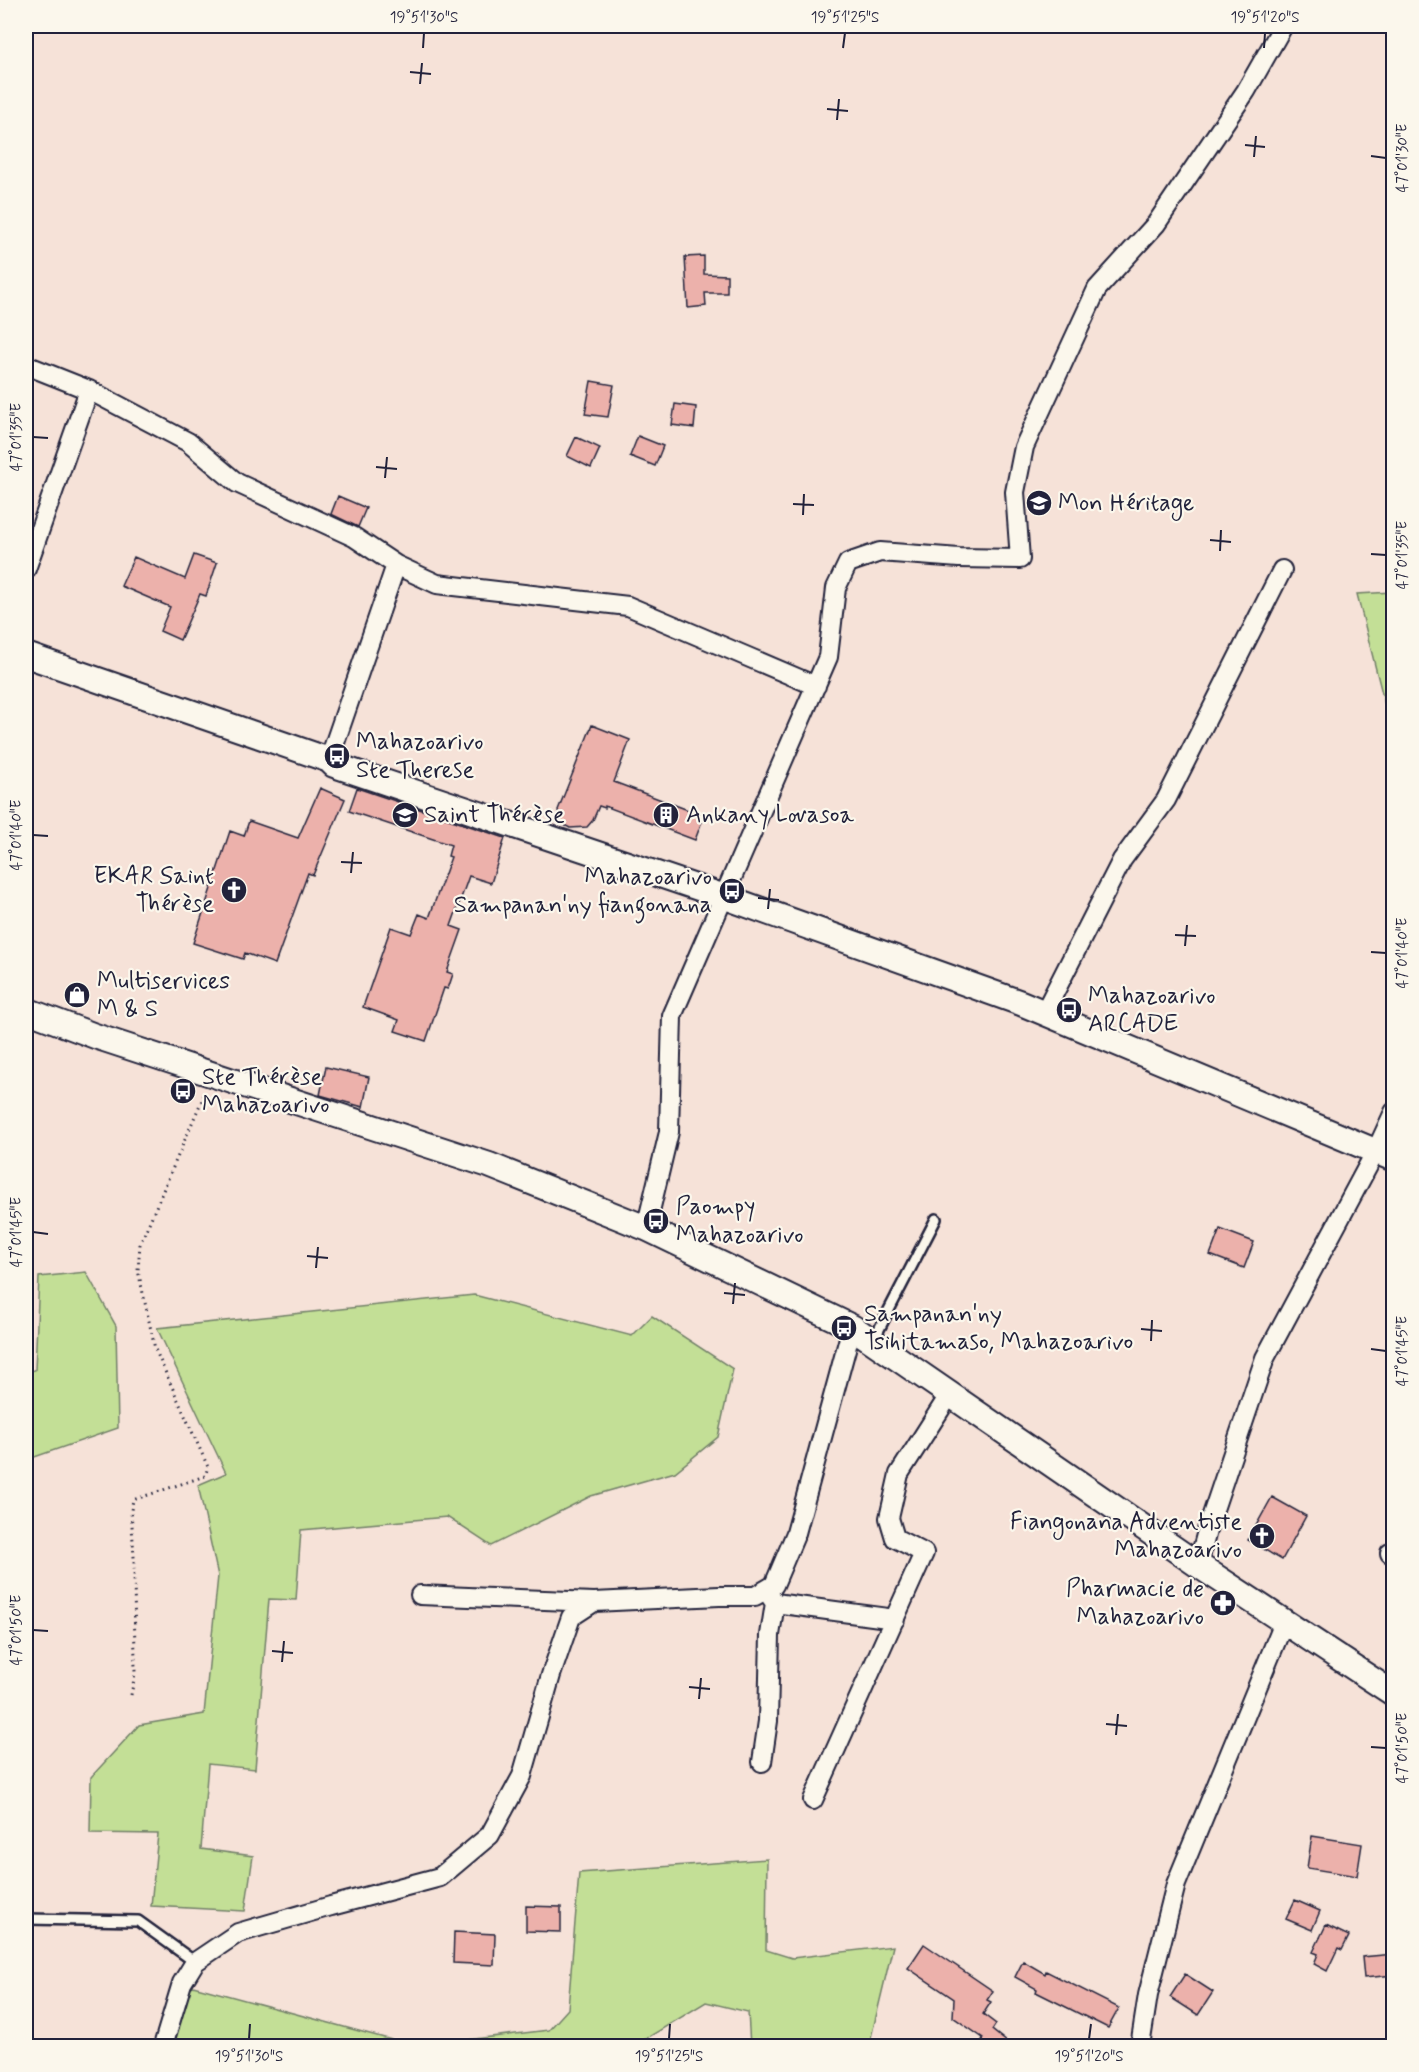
<svg xmlns="http://www.w3.org/2000/svg" width="1419" height="2072" viewBox="0 0 1419 2072" font-family="Mynerve,sans-serif">
  <rect width="100%" height="100%" fill="#f6e2d8"/>
  <filter id="ink" filterUnits="userSpaceOnUse"><feTurbulence type="fractalNoise" baseFrequency=".0167" numOctaves="2"/><feDisplacementMap in="SourceGraphic" scale="12" xChannelSelector="R" yChannelSelector="G"/><feConvolveMatrix kernelMatrix="1 2 1 2 8 2 1 2 1" color-interpolation-filters="sRGB"/></filter>
  <g filter="url(#ink)">
    <path fill="#c3df96" stroke="#728068" stroke-width="1.5" d="M1393 592H1394L1393 737 1357 594Z
      M86 1272 116 1326 118 1428 26 1460V1372L35 1370 39 1277Z
      M474 1295 632 1336 652 1316 733 1369 718 1437 675 1472 591 1496 491 1546 447 1517 301 1530 296 1600 269 1599 255 1769 208 1764 201 1849 253 1856 245 1911 151 1906 158 1834 90 1833 91 1777 139 1725 204 1714 218 1576 198 1485 226 1473 157 1328Z
      M767 1859 766 1950 792 1958 893 1946 869 2046H750L748 2012 706 2002 634 2046H417L549 2030 568 2009 579 1873Z
      M182 1983 414 2046H164Z"/>
    <path fill="#ecb1ab" stroke="#22223b" stroke-width="1.5" d="M704 256V274L727 275V293H705L706 306 688 308 685 257Z
      M591 381 614 385 608 417 585 414Z
      M675 404 696 407 694 428 672 425Z
      M638 436 663 446 655 466 630 456Z
      M576 437 600 448 591 468 567 456Z
      M338 496 366 508 358 527 331 514Z
      M194 555 217 563 206 596 200 594 180 640 160 631 170 607 121 586 134 557 185 579Z
      M592 725 630 740 614 782 704 816 695 840 605 806V808L599 806 593 820 587 827 570 828 564 825 560 818 558 810Z
      M320 788 345 799 313 875 308 873 275 964 245 953 243 959 193 943 230 831 244 836 249 821 298 838Z
      M357 788 505 838 491 883 469 876 451 926 462 930 447 972 453 974 448 989 444 988 426 1041 395 1031 399 1020 363 1007 391 927 411 934 419 914 429 918 451 857 448 856 451 845 349 811Z
      M326 1067 369 1077 363 1107 320 1095Z
      M1220 1229 1254 1242 1244 1268 1210 1255Z
      M1272 1497 1306 1516 1282 1560 1248 1540Z
      M1312 1836 1362 1844 1357 1876 1307 1868Z
      M1295 1900 1320 1911 1312 1930 1286 1919Z
      M526 1906 561 1907V1932L526 1931Z
      M1326 1925 1349 1936 1342 1950 1338 1948 1327 1971 1314 1964 1318 1954 1313 1952Z
      M454 1932 495 1934 494 1965 453 1963Z
      M924 1944 993 1991 987 2000 991 2002 983 2014 996 2024 992 2030 1012 2046H980L983 2038 953 2017 954 1999 908 1968Z
      M1394 1954V1975L1364 1978 1362 1957Z
      M1023 1961 1045 1974 1046 1971 1119 2008 1108 2028 1036 1992 1037 1989 1015 1977Z
      M1185 1974 1213 1992 1198 2015 1170 1997Z"/>
    <g fill="none" stroke-linecap="round" stroke-linejoin="round">
      <defs>
        <path id="lane" d="M874 1339 936 1219
          M26 1919 138 1921 195 1962"/>
        <path id="street" d="M26 365 89 390 188 442 237 483 354 537 396 565 329 760
          M396 565 437 584 628 606 816 686
          M26 569 89 390
          M1044 1013 1122 860 1166 800 1282 570
          M646 1228 669 1132 672 1016 828 657 836 588 848 563 880 552 959 558 1020 559 1015 492 1024 447 1097 289 1156 224 1246 91 1283 26
          M1390 1553 1394 1554
          M1198 1565 1208 1527 1265 1358 1376 1151 1394 1112
          M768 1593 775 1603 895 1619
          M420 1595 594 1602
          M762 1762 768 1721 770 1635 775 1603
          M813 1800 924 1553 895 1538 889 1518 899 1474 950 1394
          M163 2046 182 1983 195 1962 238 1933 331 1906 440 1877 490 1835 522 1776 551 1675 571 1617 594 1602 719 1596H755L774 1585 796 1533 852 1327
          M1140 2046 1148 1995 1176 1884 1284 1622"/>
        <path id="secondary" d="M26 655 329 760 334 765 728 898 1021 1003 1394 1159
          M26 1010 95 1036 489 1165 646 1228 852 1327 1198 1565 1394 1694"/>
      </defs>
      <use href="#lane" stroke="#22223b" stroke-width="14"/>
      <use href="#street" stroke="#22223b" stroke-width="22"/>
      <use href="#secondary" stroke="#22223b" stroke-width="28"/>
      <path stroke="#22223b" stroke-width="3" stroke-dasharray="1.5 4.5" stroke-linecap="butt" d="M131 1695 135 1674 134 1557 131 1510 133 1500 205 1476 208 1467 155 1349 138 1270 140 1244 205 1093"/>
      <use href="#lane" stroke="#fbf7ec" stroke-width="9"/>
      <use href="#street" stroke="#fbf7ec" stroke-width="18"/>
      <use href="#secondary" stroke="#fbf7ec" stroke-width="24"/>
    </g>
  </g>
  <path fill="none" stroke="#22223b" stroke-width="2" d="M423 48 424 33M843 48 845 33M1264 48 1265 33M410 72 431 74M420 84 422 63M827 109 848 111M837 120 839 99M1245 145 1265 147M1371 156 1386 158M1254 157 1256 136M33 437 48 438M376 467 397 469M385 478 387 457M793 504 814 505M803 515 804 494M1210 540 1231 542M1220 551 1221 530M1371 554 1386 555M33 835 48 836M341 862 362 863M351 873 353 852M758 898 779 900M768 909 770 889M1175 935 1196 936M1185 946 1187 925M1371 952 1386 953M33 1232 48 1234M307 1256 328 1258M316 1268 318 1247M724 1293 745 1295M733 1304 735 1283M1141 1329 1162 1331M1151 1341 1152 1320M1371 1349 1386 1351M33 1630 48 1631M272 1651 293 1653M282 1662 284 1641M689 1687 710 1689M699 1699 701 1678M1106 1724 1127 1726M1116 1735 1118 1714M1371 1747 1386 1748M249 2039 250 2024M669 2039 670 2024M1089 2039 1091 2024"/>
  <defs>
    <symbol id="school-disc" viewBox="-11 -11 22 22"><circle r="9.5" fill="#22223b" stroke="#fbf7ec"/><path d="M0-5L7-2L0 1L-7-2ZM-4 1L0 2.5L4 1V4Q0 6-4 4Z" fill="#fff"/></symbol>
    <symbol id="bus-disc" viewBox="-11 -11 22 22"><circle r="9.5" fill="#22223b" stroke="#fbf7ec"/><path d="M-5-6H5V4H4V6H2V4H-2V6H-4V4H-5ZM-3.5-4V0h7V-4ZM-3.5 1.2v1.5H-2V1.2ZM2 1.2v1.5H3.5V1.2Z" fill="#fff"/></symbol>
    <symbol id="building-disc" viewBox="-11 -11 22 22"><circle r="9.5" fill="#22223b" stroke="#fbf7ec"/><path d="M-4-6H4V6H1V3H-1V6H-4ZM-2.5-4.3h1.7v1.8h-1.7ZM.8-4.3h1.7v1.8H.8ZM-2.5-1h1.7V.8h-1.7ZM.8-1h1.7V.8H.8Z" fill="#fff"/></symbol>
    <symbol id="church-disc" viewBox="-11 -11 22 22"><circle r="9.5" fill="#22223b" stroke="#fbf7ec"/><path d="M-1.2-6h2.4v3.5h3.3v2.4h-3.3V6h-2.4V-.1h-3.3v-2.4h3.3Z" fill="#fff"/></symbol>
    <symbol id="shop-disc" viewBox="-11 -11 22 22"><circle r="9.5" fill="#22223b" stroke="#fbf7ec"/><path d="M-5-2.5h2.3a2.7 3.5 0 0 1 5.4 0H5L5.5 6h-11ZM-1.5-2.5h3a1.5 2.3 0 0 0-3 0Z" fill="#fff"/></symbol>
    <symbol id="pharmacy-disc" viewBox="-11 -11 22 22"><circle r="9.5" fill="#22223b" stroke="#fbf7ec"/><path d="M-2-6h4v4h4v4h-4v4h-4v-4h-4v-4h4Z" fill="#fff"/></symbol>
  </defs>
  <g fill-rule="evenodd">
    <use href="#school-disc" x="1024" y="488" width="30" height="30"/>
    <use href="#bus-disc" x="322" y="741" width="30" height="30"/>
    <use href="#school-disc" x="390" y="800" width="30" height="30"/>
    <use href="#building-disc" x="651" y="800" width="30" height="30"/>
    <use href="#church-disc" x="219" y="875" width="30" height="30"/>
    <use href="#bus-disc" x="717" y="876" width="30" height="30"/>
    <use href="#shop-disc" x="62" y="980" width="30" height="30"/>
    <use href="#bus-disc" x="1054" y="995" width="30" height="30"/>
    <use href="#bus-disc" x="168" y="1076" width="30" height="30"/>
    <use href="#bus-disc" x="641" y="1206" width="30" height="30"/>
    <use href="#bus-disc" x="829" y="1313" width="30" height="30"/>
    <use href="#church-disc" x="1247" y="1521" width="30" height="30"/>
    <use href="#pharmacy-disc" x="1208" y="1588" width="30" height="30"/>
  </g>
  <g text-anchor="middle" dominant-baseline="central" stroke-width="4.5" stroke-linejoin="round" paint-order="stroke">
    <g font-size="24" fill="#22223b" stroke="#fbf7ec" text-anchor="start">
      <text x="1058" y="503">Mon Héritage</text>
      <text x="356" y="742">Mahazoarivo<tspan x="356" dy="28">Ste Therese</tspan></text>
      <text x="424" y="815">Saint Thérèse</text>
      <text x="686" y="815">Ankany Lovasoa</text>
      <text x="214" y="876" text-anchor="end">EKAR Saint<tspan x="214" dy="28">Thérèse</tspan></text>
      <text x="712" y="877" text-anchor="end">Mahazoarivo<tspan x="712" dy="28">Sampanan'ny fiangonana</tspan></text>
      <text x="97" y="981">Multiservices<tspan x="97" dy="28">M &amp; S</tspan></text>
      <text x="1088" y="996">Mahazoarivo<tspan x="1088" dy="28">ARCADE</tspan></text>
      <text x="202" y="1077">Ste Thérèse<tspan x="202" dy="28">Mahazoarivo</tspan></text>
      <text x="676" y="1207">Paompy<tspan x="676" dy="28">Mahazoarivo</tspan></text>
      <text x="864" y="1314">Sampanan'ny<tspan x="864" dy="28">Tsihitamaso, Mahazoarivo</tspan></text>
      <text x="1242" y="1522" text-anchor="end">Fiangonana Adventiste<tspan x="1242" dy="28">Mahazoarivo</tspan></text>
      <text x="1204" y="1589" text-anchor="end">Pharmacie de<tspan x="1204" dy="28">Mahazoarivo</tspan></text>
    </g>
  </g>
  <rect width="1419" height="2072" fill="none" stroke="#fbf7ec" stroke-width="66"/>
  <rect x="33" y="33" width="1353" height="2006" fill="none" stroke="#22223b" stroke-width="2"/>
  <g font-size="15" text-anchor="middle" fill="#22223b">
    <text x="424" y="22">19°51'30"S</text>
    <text x="845" y="22">19°51'25"S</text>
    <text x="1265" y="22">19°51'20"S</text>
    <text transform="translate(1402 158) rotate(-90)" y="5">47°01'30"E</text>
    <text transform="translate(16 437) rotate(-90)" y="5">47°01'35"E</text>
    <text transform="translate(1402 555) rotate(-90)" y="5">47°01'35"E</text>
    <text transform="translate(16 835) rotate(-90)" y="5">47°01'40"E</text>
    <text transform="translate(1402 953) rotate(-90)" y="5">47°01'40"E</text>
    <text transform="translate(16 1232) rotate(-90)" y="5">47°01'45"E</text>
    <text transform="translate(1402 1351) rotate(-90)" y="5">47°01'45"E</text>
    <text transform="translate(16 1630) rotate(-90)" y="5">47°01'50"E</text>
    <text transform="translate(1402 1748) rotate(-90)" y="5">47°01'50"E</text>
    <text x="249" y="2061">19°51'30"S</text>
    <text x="669" y="2061">19°51'25"S</text>
    <text x="1089" y="2061">19°51'20"S</text>
  </g>
</svg>
